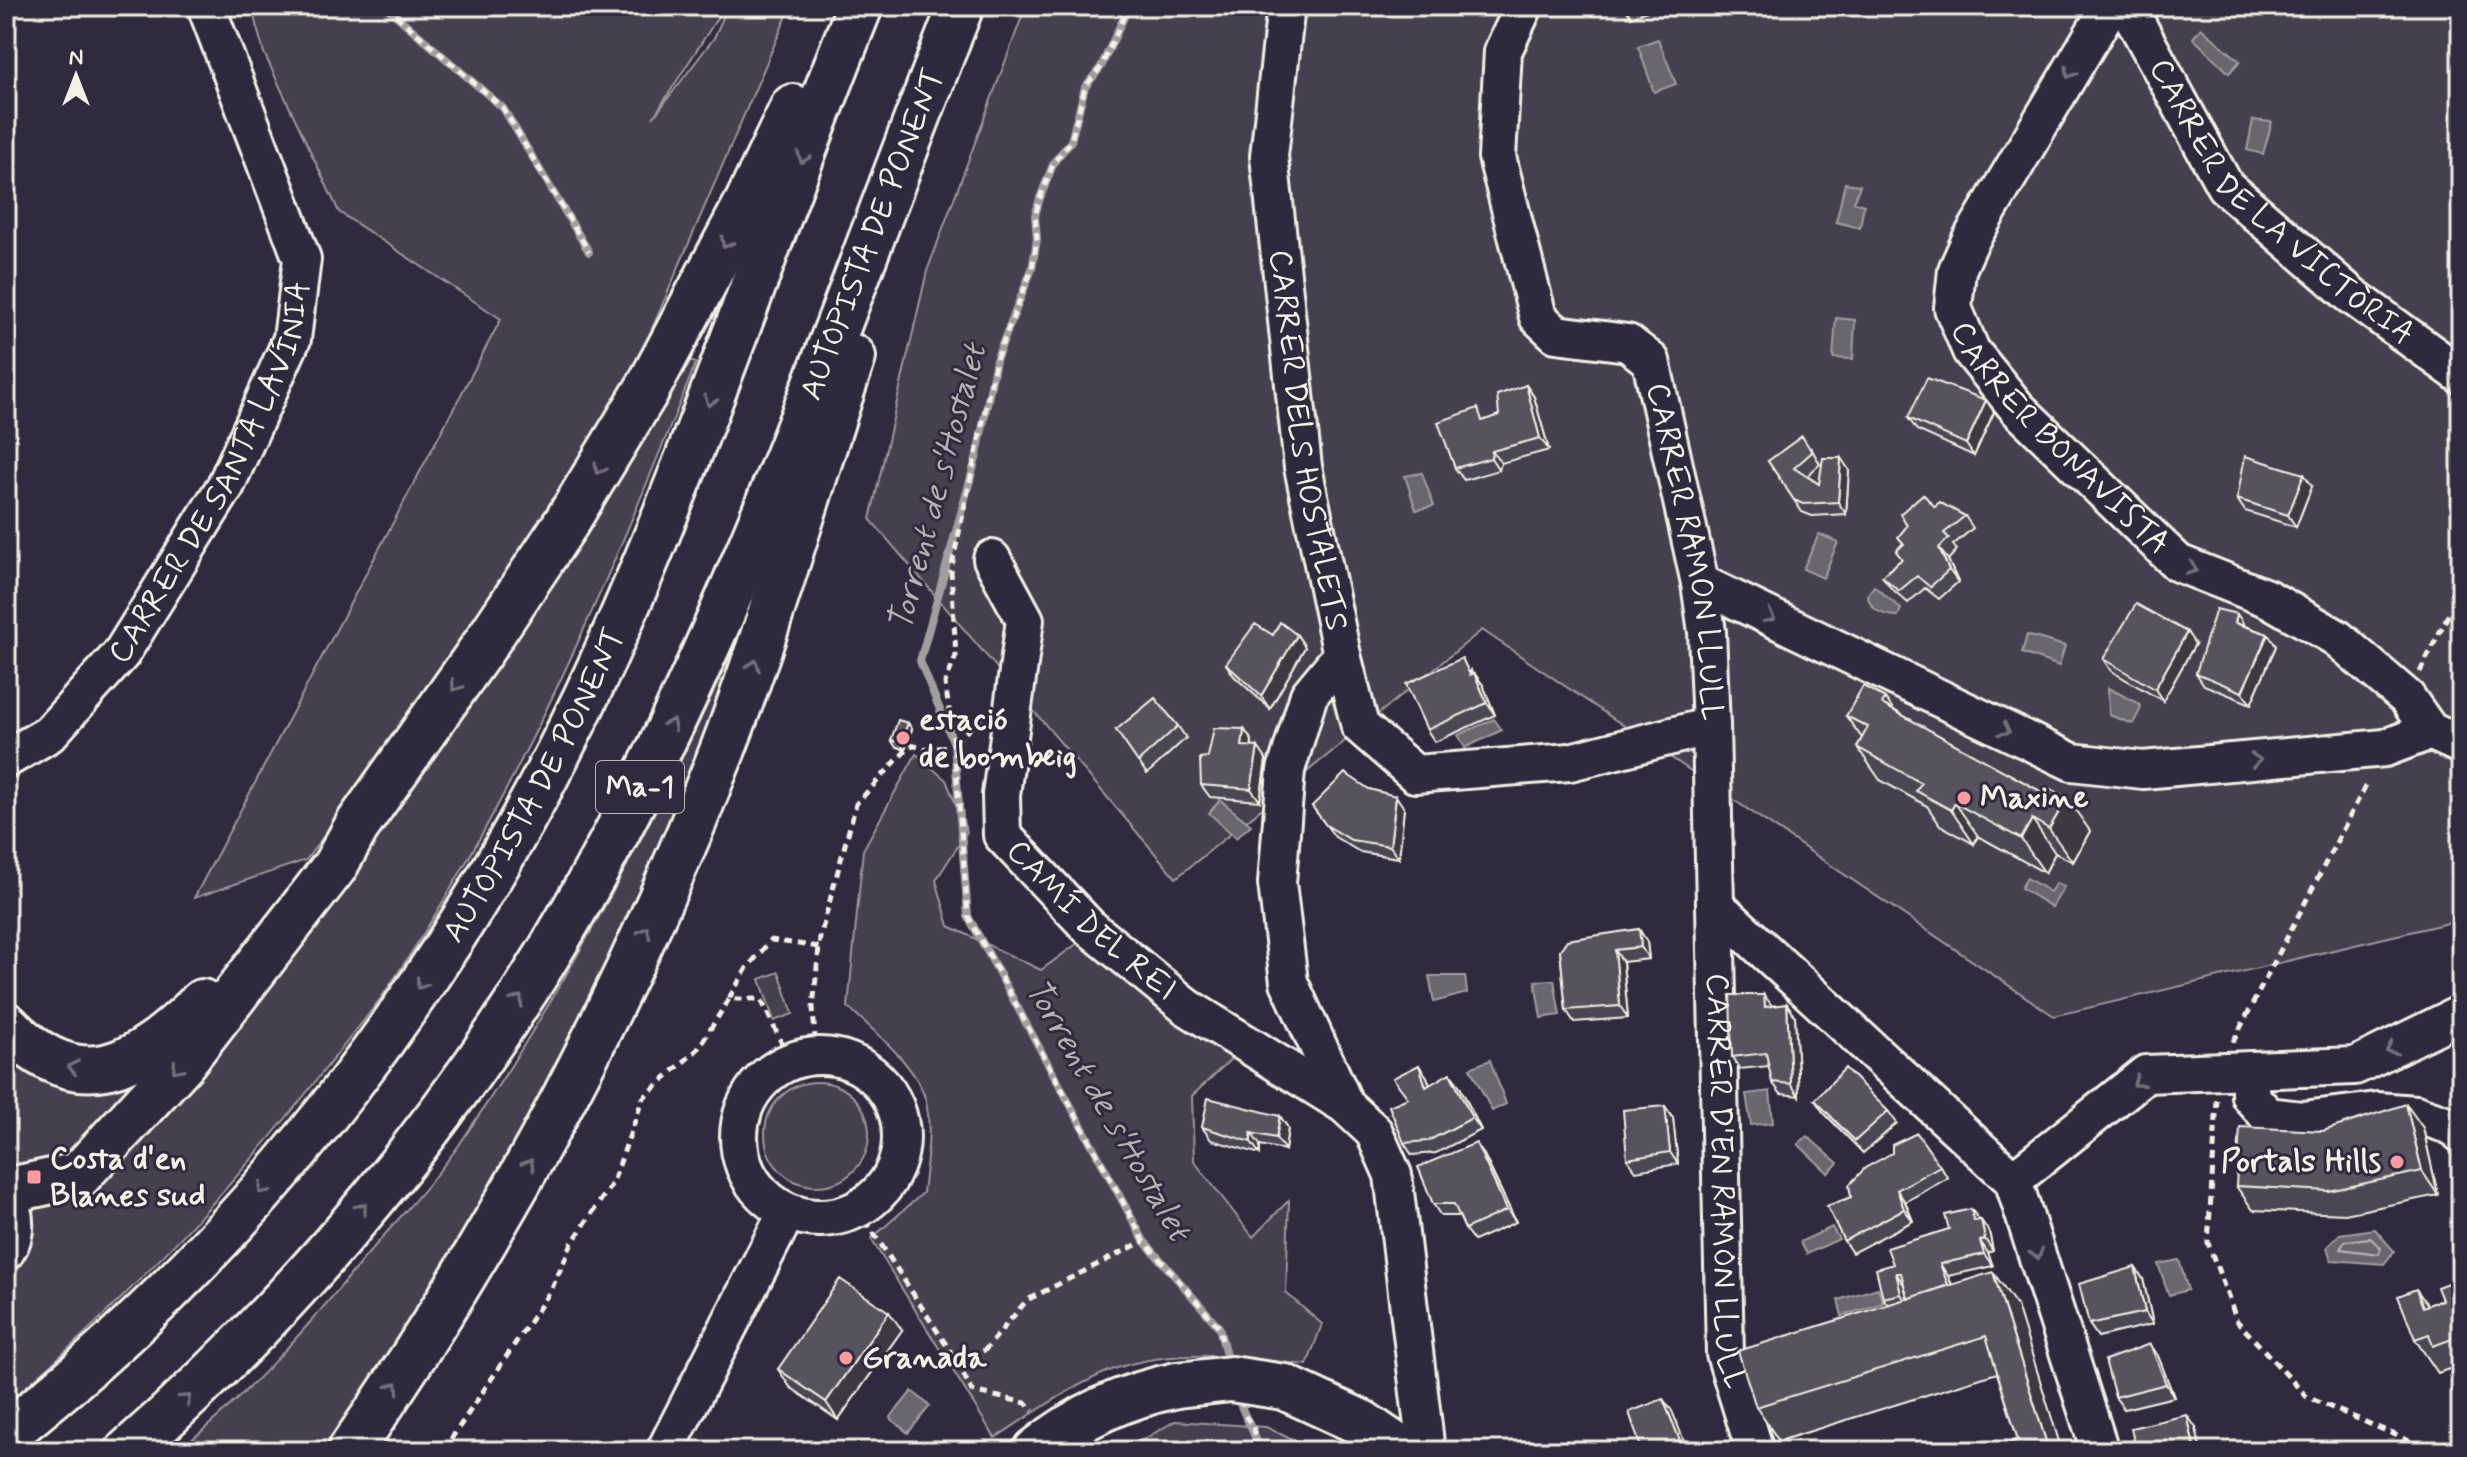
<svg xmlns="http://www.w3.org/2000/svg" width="2467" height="1457" viewBox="0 0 2467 1457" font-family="Mynerve,sans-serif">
  <rect width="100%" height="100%" fill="#2f2a3d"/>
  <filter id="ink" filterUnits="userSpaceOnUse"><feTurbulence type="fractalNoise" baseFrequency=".0125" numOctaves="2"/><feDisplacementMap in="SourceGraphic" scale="16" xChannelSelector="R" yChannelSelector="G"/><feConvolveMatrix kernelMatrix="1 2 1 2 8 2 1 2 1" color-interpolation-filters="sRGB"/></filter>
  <g filter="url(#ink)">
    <path fill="#454050" stroke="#9c989c" stroke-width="2" d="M251 6H725L653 118 714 38 728 6H791L633 373 435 684 306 860 194 898 501 319 339 212 264 53Z
      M1026 6H2461V920L2054 1016 1482 630 1176 878 870 519 927 271Z
      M685 359 696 363C610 576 521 791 392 982 372 1012 348 1040 326 1068 229 1193 127 1299 8 1403L6 1296 27 1250 31 1229 27 1195 82 1184Z
      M738 638 744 639C684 789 628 943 551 1085 482 1212 404 1332 323 1451H178C247 1396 306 1329 362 1261 394 1223 430 1186 459 1145 568 985 659 814 738 638Z
      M916 754 946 780 967 832 936 880 949 926 1041 970 1078 943 1233 1057 1192 1096 1194 1161 1253 1237 1289 1200 1286 1293 1322 1324 1307 1365C1249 1358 1188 1349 1130 1364 1085 1376 1035 1412 995 1438L871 1239 923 1193C926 1163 933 1128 925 1098 915 1064 873 1030 848 1007L863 850Z
      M779 972 793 1014 774 1021 760 979Z
      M6 1049 148 1070 62 1167 20 1177 6 1167Z
      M765 1134a52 52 0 1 1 104 0a52 52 0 1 1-104 0Z
      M1175 1421 1266 1427 1316 1451H1124Z"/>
    <path fill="#6a6670" stroke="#a19ea0" stroke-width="2" d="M2201 28 2240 61 2229 73 2193 38Z
      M1658 39 1676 84 1654 92 1638 46Z
      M2253 120 2272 122 2263 154 2247 150Z
      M1845 183 1860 185 1854 202 1864 205 1860 228 1836 222Z
      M1836 318 1855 320 1853 359 1833 358Z
      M1422 473 1434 506 1416 510 1405 476Z
      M1819 534 1838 542 1823 578 1803 569Z
      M1874 586 1901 609 1898 616C1884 616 1868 610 1868 594Z
      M2027 635 2065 646 2059 666 2022 653Z
      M2108 688 2138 703 2141 708 2133 724 2109 715Z
      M1494 719 1502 730 1465 748 1458 735Z
      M1220 800 1251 825 1236 838 1209 813Z
      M2027 878 2050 892 2056 883 2064 887 2052 907 2021 888Z
      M1429 976H1465L1467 993 1434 1002Z
      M1554 980 1560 1015 1541 1018 1535 981Z
      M1490 1060 1506 1104 1492 1111 1470 1068Z
      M1770 1091 1773 1123 1751 1125 1746 1094Z
      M1807 1136 1838 1163 1828 1173 1798 1144Z
      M1832 1227 1839 1239 1807 1254 1800 1242Z
      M2375 1229 2394 1251 2384 1264 2331 1260 2327 1247 2340 1234Z
      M2179 1260 2188 1290 2169 1295 2158 1264Z
      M1878 1288 1883 1303 1842 1316 1838 1300Z
      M912 1391 930 1406 908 1433 890 1418Z"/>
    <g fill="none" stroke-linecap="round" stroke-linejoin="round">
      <path stroke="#bdb9b8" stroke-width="2" d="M2370 1238 2381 1248 2379 1254 2340 1249 2345 1241Z"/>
      <path stroke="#a19ea0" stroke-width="8" d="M385 6 503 108 589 252
        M1129 6 1101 67 1085 87 1071 141 1054 162 1040 198 1035 216 1037 239 1032 269 996 360 977 455 920 661 954 744 968 916 1144 1241 1219 1327 1229 1368
        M1236 1392C1242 1414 1254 1429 1260 1451"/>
      <defs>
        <g id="minor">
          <path id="s1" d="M1286 6 1269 156 1303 467 1342 655 1309 695 1286 770 1277 883 1289 982 1345 1105 1374 1132 1393 1175 1426 1451"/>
          <path id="s2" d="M1524 6 1503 51 1497 157 1538 317 1556 334 1628 343 1651 361 1700 583 1707 632 1711 726 1725 1354 1755 1451"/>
          <path id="s3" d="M2110 6 1970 241 1957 270 1953 308 1971 351 2018 409 2178 563 2269 599 2337 638 2407 698 2430 731 2461 745"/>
          <path id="s4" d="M2127 6 2225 186 2351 295 2461 375"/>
          <path id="s5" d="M992 559 1025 620 1001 795 1002 835 1089 927 1187 1007 1345 1105"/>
          <path d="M1700 583 2072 762 2143 770 2385 748 2430 731"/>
          <path d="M1342 655 1360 726 1415 774 1570 762 1711 726"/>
          <path id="s6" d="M6 759 49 734 121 654 226 485 292 339 302 259 206 6"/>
          <path d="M1716 906 2013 1180 2100 1451"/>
          <circle cx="820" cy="1137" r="81"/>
          <path d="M2250 1070V1096L2268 1116 2302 1120 2377 1111 2416 1114 2454 1127 2461 1134"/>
          <path d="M2013 1180 2146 1074 2355 1066 2461 1014"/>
          <path d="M6 1193C15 1212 19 1232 6 1251"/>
          <path d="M665 1451 787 1212"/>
        </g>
        <path id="major" d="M1284 1387 1362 1423 1403 1451
          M1036 1451C1079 1416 1124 1396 1177 1385"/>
        <g id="highway">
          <path d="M6 1025C81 1102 137 1066 202 1002"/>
          <path d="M6 1191 79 1175 183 1062 335 866 357 826 484 646 566 523 648 388 748 201 793 107"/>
          <path id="s7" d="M6 1434C262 1233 463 964 599 669 698 453 771 226 860 6"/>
          <path id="s8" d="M128 1451C300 1301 461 1108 574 910 738 626 840 310 961 6"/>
          <path d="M350 1451C501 1233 627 997 723 749 772 621 809 488 853 357"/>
        </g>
      </defs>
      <use href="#minor" stroke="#f4f1e8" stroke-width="42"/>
      <use href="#major" stroke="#f4f1e8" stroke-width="50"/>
      <use href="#highway" stroke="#f4f1e8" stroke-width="50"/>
      <path stroke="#f4f1e8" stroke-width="5" stroke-dasharray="8 6" stroke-linecap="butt" d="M385 6 503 108 589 252
        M2420 672 2461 589
        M981 717 954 744 968 916 1144 1241 1219 1327 1223 1346
        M954 743 945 683 956 656 951 570 996 360 1032 269 1037 239 1035 216 1040 198 1054 162 1071 141 1085 87 1101 67 1129 6
        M729 998 747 968 771 940 819 947
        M2233 1042 2368 781
        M816 1055 813 1007 820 937 856 804 911 745 930 750 954 744 974 765
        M2217 1100 2208 1243 2237 1321 2307 1397 2433 1451
        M858 1209 956 1360 972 1391 1026 1403 1033 1411
        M956 1360 985 1350 1027 1300 1144 1241
        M1245 1416 1253 1426 1260 1451
        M443 1451 551 1290 572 1243 613 1182 643 1098 698 1049 729 999H761L790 1061"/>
      <use href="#minor" stroke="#2f2a3d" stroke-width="36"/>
      <use href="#major" stroke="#2f2a3d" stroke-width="44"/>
      <use href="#highway" stroke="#2f2a3d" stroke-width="44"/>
      <defs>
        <path id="major-bridge" d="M1177 1385 1231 1379 1284 1387"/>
      </defs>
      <use href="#major-bridge" stroke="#f4f1e8" stroke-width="50" stroke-linecap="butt"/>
      <use href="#major-bridge" stroke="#2f2a3d" stroke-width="44"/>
    </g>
    <path fill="#4a4752" stroke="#f4f1e8" stroke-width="2" d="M1624 6H1660L1631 17Z
      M2025 6H2045L2033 16Z
      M1526 385 1534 397 1549 450 1501 463 1499 470 1464 480 1455 468 1486 420 1499 415Z
      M1986 400 1994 412 1974 456 1917 430 1908 418Z
      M1811 448 1820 464 1807 476 1819 484 1849 470 1846 514 1812 516 1802 512 1768 461Z
      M2312 486 2296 527 2245 511 2237 499Z
      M1935 507 1965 516 1973 528 1953 545 1957 550 1948 560 1958 582 1939 599 1925 588 1908 603 1891 588 1882 576 1902 559 1896 551Z
      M2245 626 2268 634 2276 646 2251 704 2204 685 2196 673Z
      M1273 635H1297L1305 647 1270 709 1234 676 1226 664Z
      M2195 644 2163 701 2111 671 2103 659Z
      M1471 670 1472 674 1474 673 1483 685 1495 715 1435 742 1427 730Z
      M1894 710 2090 831 2073 862 2055 853 2045 873 1978 836 1974 844 1940 825 1927 806 1880 780 1857 747 1862 738 1846 716Z
      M908 723 912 729 905 750 895 746 891 740Z
      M1178 726 1186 738 1147 774 1116 730Z
      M1244 729 1252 741V747L1266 759 1260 801 1210 797 1201 785 1208 757Z
      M1369 789 1404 808 1399 858 1360 852 1335 837 1312 806Z
      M1639 929 1647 942 1649 959 1623 962 1628 1018 1574 1022 1566 1010 1560 950Z
      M1787 1004 1795 1016 1799 1096 1781 1094 1772 1082 1769 1066 1740 1069 1732 1057 1772 1006Z
      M1427 1077 1430 1085H1459L1481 1130 1436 1153 1412 1155 1404 1143 1408 1098Z
      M1815 1100 1888 1111 1897 1123 1863 1153 1823 1112Z
      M1665 1106 1673 1118 1678 1164 1636 1171 1627 1159Z
      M1280 1116 1288 1128 1285 1150 1260 1145V1154L1211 1140 1202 1127Z
      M2423 1128 2438 1195 2345 1214 2253 1210 2236 1186 2323 1131Z
      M1484 1155 1516 1222 1474 1241 1465 1229 1459 1216H1441L1433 1204Z
      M1940 1166 1948 1178 1905 1202 1913 1221 1852 1253 1844 1241 1827 1206Z
      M1971 1209 1989 1232 1993 1251 1988 1253 1993 1266 1948 1276 1952 1285 2017 1306 2018 1440 1997 1373 1779 1441 1756 1407 1888 1305 1883 1298 1893 1264 1949 1229Z
      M2135 1267 2143 1279 2153 1324 2098 1337 2089 1324Z
      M2461 1278V1378L2457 1380 2449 1369 2438 1373 2415 1339 2428 1305 2442 1300Z
      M902 1330 838 1420 790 1387 778 1369Z
      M2150 1344 2158 1356 2174 1397 2124 1409 2115 1397Z"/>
    <path fill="#3c3942" stroke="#f4f1e8" stroke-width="2" d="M1526 385 1534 397 1549 450 1540 438Z
      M1986 400 1994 412 1974 456 1966 444Z
      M1492 451 1501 463 1499 470 1491 458Z
      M1841 458 1849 470 1846 514 1838 502Z
      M2304 474 2312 486 2296 527 2288 515Z
      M1939 548 1948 560 1958 582 1949 570Z
      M2237 614 2245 626 2235 623Z
      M2187 632 2195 644 2163 701 2155 689Z
      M2268 634 2276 646 2251 704 2242 692Z
      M1297 635 1305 647 1270 709 1261 696Z
      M1474 673 1483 685 1495 715 1487 703Z
      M1885 698 1909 731 1882 704Z
      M908 723 912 729 905 750 900 743Z
      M1244 729 1252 741 1250 758 1242 746Z
      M1258 747 1266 759 1260 801 1251 789Z
      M1396 796 1404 808 1399 858 1390 846Z
      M2067 798 2090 831 2073 862 2049 829Z
      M1955 803 1978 836 1974 844 1951 810Z
      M2032 819 2055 853 2045 873 2021 839Z
      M1639 929 1647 942 1649 959 1641 947Z
      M1615 950 1623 962 1628 1018 1620 1006Z
      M1764 995 1773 1007H1765Z
      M1787 1004 1795 1016 1799 1096 1791 1084Z
      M1419 1065 1427 1077 1434 1099 1426 1087Z
      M1450 1073 1459 1085 1481 1130 1472 1118Z
      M2406 1104 2423 1128 2438 1195 2422 1171Z
      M1665 1106 1673 1118 1678 1164 1670 1152Z
      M1280 1116 1288 1128 1285 1150 1276 1138Z
      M1251 1133 1260 1145V1154L1251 1142Z
      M1476 1143 1484 1155 1516 1222 1507 1210Z
      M1897 1190 1905 1202 1913 1221 1904 1209Z
      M1981 1220 1989 1232 1993 1251 1985 1239Z
      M1980 1241 1988 1253 1993 1266 1984 1254Z
      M1940 1264 1948 1276 1957 1297 1948 1285Z
      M2135 1267 2143 1279 2153 1324 2145 1312Z
      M1993 1272 2017 1306 2062 1451H2049Z
      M1896 1273 1904 1285 1909 1306 1901 1294Z
      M2416 1289 2440 1322 2423 1307Z
      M889 1312 902 1330 838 1420 826 1402Z
      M2150 1344 2158 1356 2174 1397 2166 1384Z
      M1663 1399 1672 1411 1688 1451H1685L1683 1448Z
      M2187 1415 2196 1428 2201 1451H2195Z"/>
    <path fill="#56525f" stroke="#f4f1e8" stroke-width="2" d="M1927 378 1986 400 1966 444 1908 418Z
      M1526 385 1540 438 1492 451 1491 458 1455 468 1438 422 1478 408 1482 421 1499 415 1497 395Z
      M1802 436 1812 452 1794 468 1819 484 1823 458H1841L1838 502 1803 504 1794 500 1768 461Z
      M2245 456 2304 474 2288 515 2237 499Z
      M1923 494 1935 507 1939 502 1965 516 1944 533 1949 538 1939 548 1949 570 1930 587 1917 576 1899 591 1882 576 1902 559 1896 551 1904 544 1898 537 1907 526 1900 514Z
      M2136 604 2187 632 2155 689 2103 659Z
      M2216 609 2237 614 2235 623 2268 634 2242 692 2196 673Z
      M1280 622 1297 635 1261 696 1226 664 1255 624 1273 635Z
      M1462 658 1470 675 1474 673 1487 703 1427 730 1406 684Z
      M1863 686 1885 698 1882 704 2042 792 2045 786 2067 798 2049 829 2032 819 2021 839 1955 803 1951 810 1916 791 1921 783 1857 747 1868 727 1846 716Z
      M1155 698 1178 726 1138 762 1116 730Z
      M898 720 908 723 900 743 891 740Z
      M1214 728 1244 729 1242 746 1258 747 1251 789 1201 785 1200 758 1208 757Z
      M1345 773 1369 789 1396 796 1390 846 1351 840 1326 825 1312 806Z
      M1639 929 1641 947 1615 950 1620 1006 1566 1010 1560 950 1567 940Z
      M1730 995H1764L1765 1007 1787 1004 1791 1084 1772 1082 1766 1053 1732 1057Z
      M1419 1065 1426 1087 1450 1073 1472 1118 1428 1141 1404 1143 1389 1106 1408 1098 1393 1078Z
      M1845 1068 1888 1111 1855 1141 1815 1100Z
      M1208 1098 1280 1116 1276 1138 1251 1133V1142L1202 1127Z
      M2406 1104 2422 1171 2329 1191 2236 1186 2240 1127 2323 1131Z
      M1665 1106 1670 1152 1627 1159 1623 1110Z
      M1917 1133 1940 1166 1897 1190 1904 1209 1844 1241 1827 1206 1851 1197 1849 1185 1865 1168 1892 1153V1145Z
      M1476 1143 1507 1210 1465 1229 1454 1204H1433L1418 1167Z
      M1971 1209 1974 1221 1981 1220 1985 1239 1980 1241 1984 1254 1940 1264 1948 1285 1908 1299 1901 1273H1896L1901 1294 1883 1298 1876 1269 1893 1264 1887 1248 1949 1229 1945 1215Z
      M2135 1267 2145 1312 2089 1324 2079 1284Z
      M1993 1272 2049 1451H1981L2018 1440 1986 1336 1756 1407 1738 1351Z
      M2461 1278V1325L2455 1328 2458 1337 2433 1346 2429 1334 2415 1339 2398 1296 2416 1289 2423 1307 2442 1300 2437 1287Z
      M840 1279 889 1312 826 1402 778 1369Z
      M2150 1344 2166 1384 2115 1397 2105 1360Z
      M1663 1399 1683 1448 1677 1451H1642L1629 1412Z
      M2187 1415 2195 1451H2136L2131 1428Z"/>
    <defs><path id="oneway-chevron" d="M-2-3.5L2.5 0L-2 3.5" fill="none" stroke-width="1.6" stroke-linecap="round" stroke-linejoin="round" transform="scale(2)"/></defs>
    <g stroke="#747079">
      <use href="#oneway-chevron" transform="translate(2070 73) rotate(121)"/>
      <use href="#oneway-chevron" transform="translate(803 158) rotate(111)"/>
      <use href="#oneway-chevron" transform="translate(726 243) rotate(118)"/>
      <use href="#oneway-chevron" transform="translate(710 401) rotate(110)"/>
      <use href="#oneway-chevron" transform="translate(599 469) rotate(121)"/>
      <use href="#oneway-chevron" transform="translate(2192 569) rotate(21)"/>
      <use href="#oneway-chevron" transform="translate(1770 617) rotate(26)"/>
      <use href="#oneway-chevron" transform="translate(754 665) rotate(-70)"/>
      <use href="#oneway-chevron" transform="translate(456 686) rotate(125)"/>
      <use href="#oneway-chevron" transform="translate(671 724) rotate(-64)"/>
      <use href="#oneway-chevron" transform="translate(2005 730) rotate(26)"/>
      <use href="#oneway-chevron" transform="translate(2256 760) rotate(-5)"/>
      <use href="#oneway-chevron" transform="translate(645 932) rotate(-65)"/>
      <use href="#oneway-chevron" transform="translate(421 984) rotate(124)"/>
      <use href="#oneway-chevron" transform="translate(518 1000) rotate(-56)"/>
      <use href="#oneway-chevron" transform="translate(2391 1049) rotate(155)"/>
      <use href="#oneway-chevron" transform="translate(73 1067) rotate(-168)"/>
      <use href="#oneway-chevron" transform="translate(177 1068) rotate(132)"/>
      <use href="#oneway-chevron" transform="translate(2138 1082) rotate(145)"/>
      <use href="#oneway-chevron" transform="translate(529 1164) rotate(-62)"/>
      <use href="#oneway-chevron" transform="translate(263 1189) rotate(132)"/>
      <use href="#oneway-chevron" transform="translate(362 1208) rotate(-51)"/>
      <use href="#oneway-chevron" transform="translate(2037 1254) rotate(72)"/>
      <use href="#oneway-chevron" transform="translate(394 1387) rotate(-56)"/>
      <use href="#oneway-chevron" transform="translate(186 1399) rotate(-43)"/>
    </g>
  </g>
  <g fill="#ff9aa2" stroke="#2f2a3d" stroke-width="3">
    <circle cx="903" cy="738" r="8"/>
    <circle cx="1964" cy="798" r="8"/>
    <circle cx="2397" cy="1162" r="8"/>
    <rect x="26" y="1169" width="16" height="16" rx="4"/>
    <circle cx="846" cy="1358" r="8"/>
  </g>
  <g text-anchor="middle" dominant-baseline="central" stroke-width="6" stroke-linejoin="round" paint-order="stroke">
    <rect fill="#2f2a3d" stroke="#b9b5b5" stroke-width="2" x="596" y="761" width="88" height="52" rx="6"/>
    <g font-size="30" font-weight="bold" fill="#f4f1e8">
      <text x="640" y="787">Ma-1</text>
    </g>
    <g font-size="32" fill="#f4f1e8" stroke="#2f2a3d">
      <text stroke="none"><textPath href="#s4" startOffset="254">CARRER DE LA VICTÒRIA</textPath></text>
      <text stroke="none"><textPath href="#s8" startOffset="1444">AUTOPISTA DE PONENT</textPath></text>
      <text stroke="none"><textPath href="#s3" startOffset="514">CARRER BONAVISTA</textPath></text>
      <text stroke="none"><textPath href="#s1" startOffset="438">CARRER DELS HOSTALETS</textPath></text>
      <text stroke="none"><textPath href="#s6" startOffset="362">CARRER DE SANTA LAVÍNIA</textPath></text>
      <text stroke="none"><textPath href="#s2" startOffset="642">CARRER RAMON LLULL</textPath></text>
      <text stroke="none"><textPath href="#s7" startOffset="844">AUTOPISTA DE PONENT</textPath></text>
      <text stroke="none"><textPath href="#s5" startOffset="410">CAMÍ DEL REI</textPath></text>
      <text stroke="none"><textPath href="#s2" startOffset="1274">CARRER D'EN RAMON LLULL</textPath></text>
    </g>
    <g font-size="32" font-weight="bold" fill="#f4f1e8" stroke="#2f2a3d" text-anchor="start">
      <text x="919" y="720">estació<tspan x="919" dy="37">de bombeig</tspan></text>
      <text x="1980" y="798">Maxine</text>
      <text x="50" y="1159">Costa d'en<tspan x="50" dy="37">Blanes sud</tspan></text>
      <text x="2381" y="1162" text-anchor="end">Portals Hills</text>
      <text x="862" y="1358">Granada</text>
    </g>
    <g font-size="34" font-style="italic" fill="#b6b2b2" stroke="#2f2a3d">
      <text transform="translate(938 488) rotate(-75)">Torrent de s'Hostalet</text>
      <text transform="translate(1107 1110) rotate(60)">Torrent de s'Hostalet</text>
    </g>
  </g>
  <rect width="2467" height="1457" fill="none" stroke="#2f2a3d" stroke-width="32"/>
  <rect x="16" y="16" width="2435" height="1425" fill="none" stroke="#f4f1e8" stroke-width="3" filter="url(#ink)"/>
  <g transform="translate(76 76)" stroke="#2f2a3d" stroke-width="6" paint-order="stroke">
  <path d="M0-6L14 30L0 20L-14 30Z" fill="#f4f1e8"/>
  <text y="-12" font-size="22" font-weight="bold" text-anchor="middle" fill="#f4f1e8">N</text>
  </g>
</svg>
